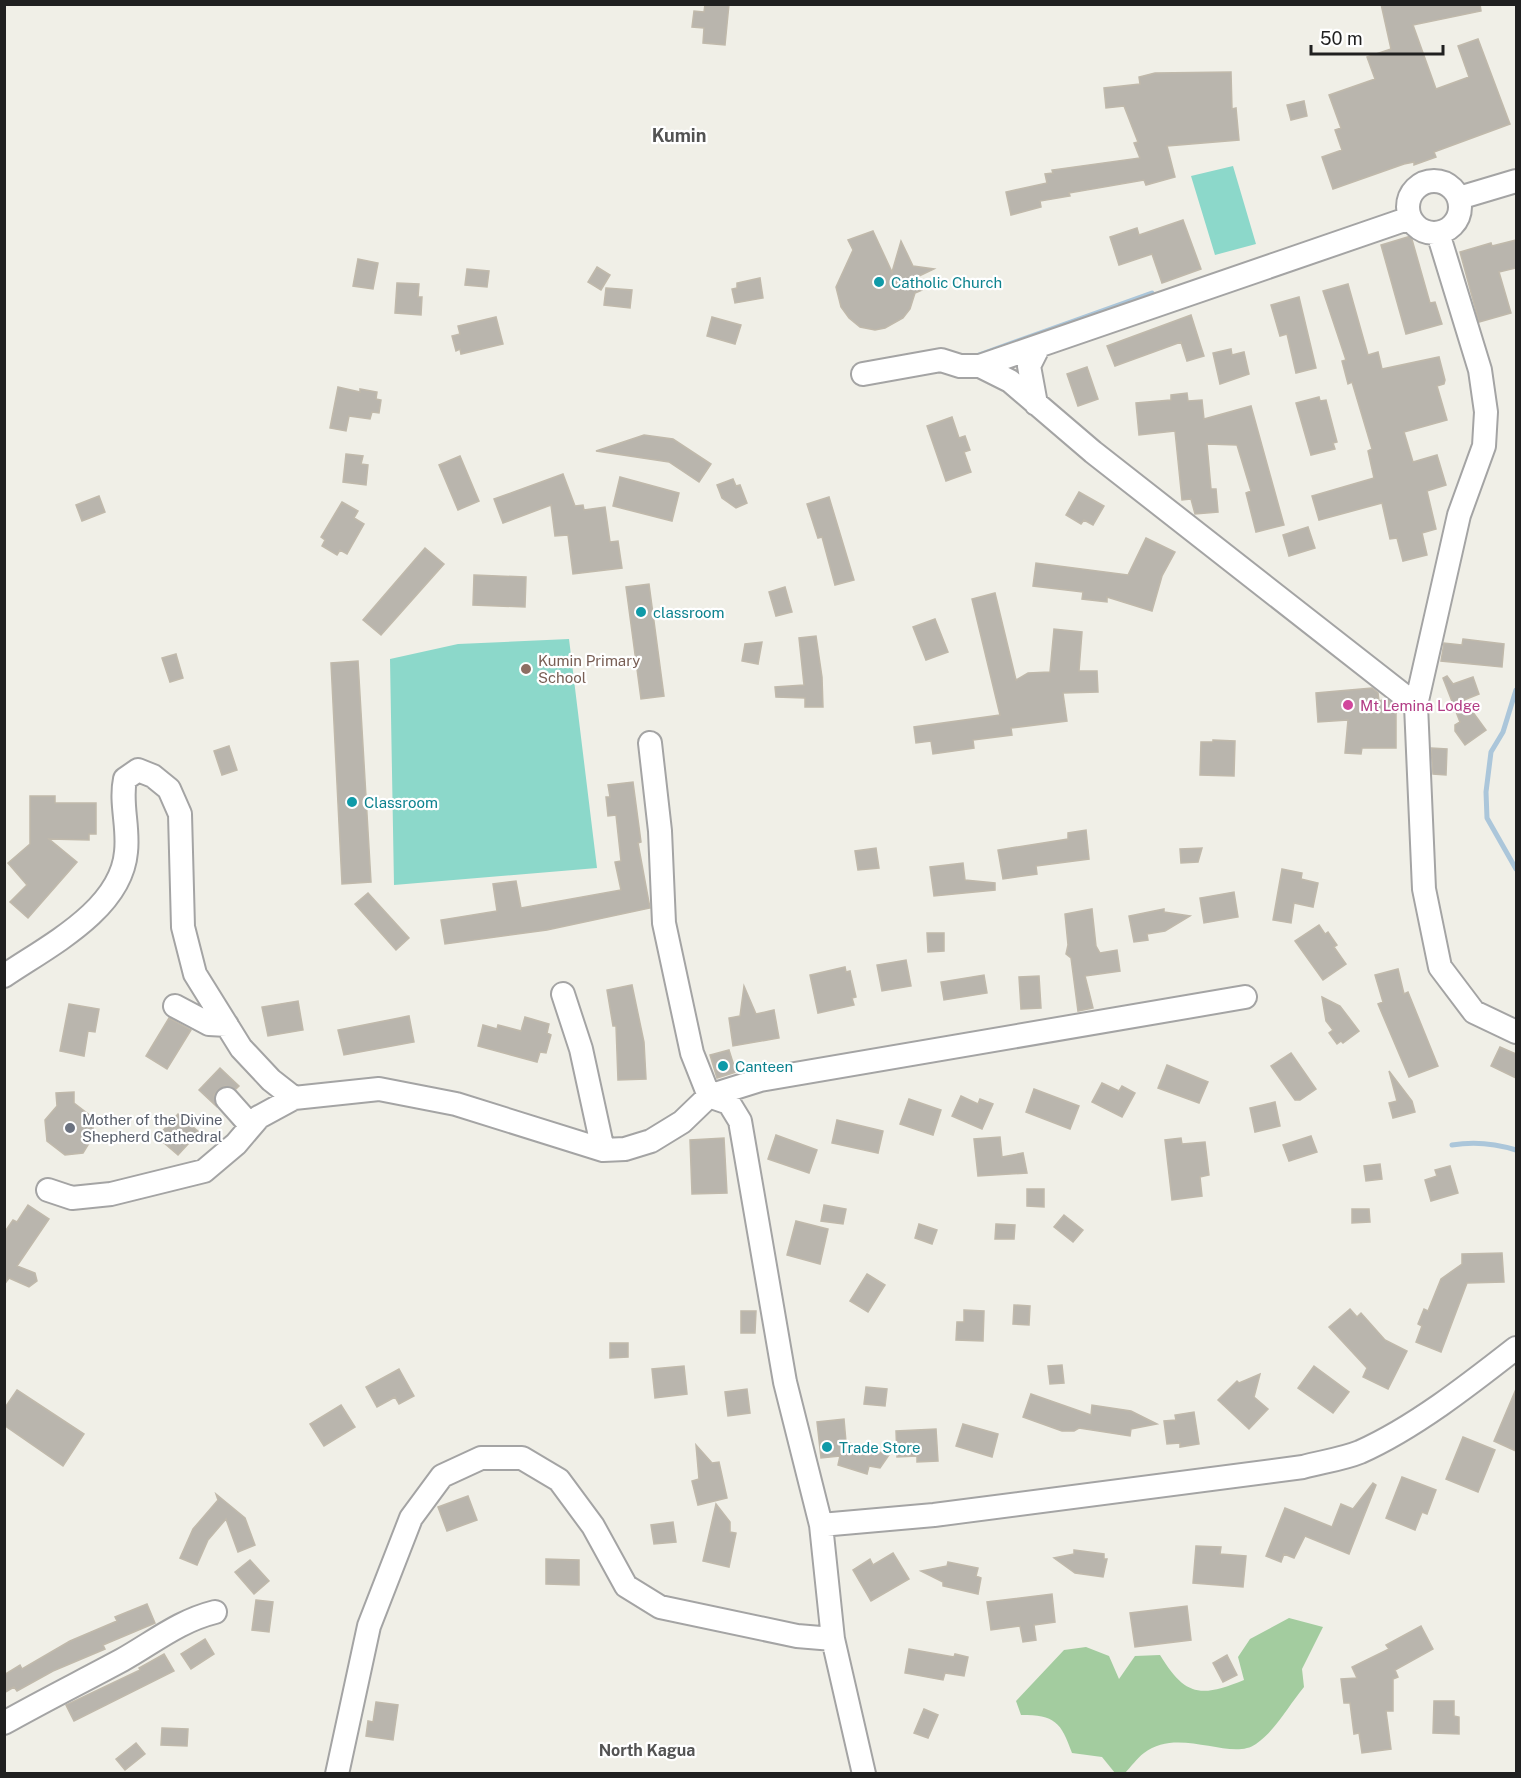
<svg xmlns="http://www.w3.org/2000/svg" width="1521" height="1778" viewBox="0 0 1521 1778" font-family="'Public Sans',sans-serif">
  <rect width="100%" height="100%" fill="#f0efe7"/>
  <path fill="#a3cc9f" d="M1289 1618 1323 1627 1302 1669 1304 1687C1289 1705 1275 1731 1256 1744 1231 1762 1179 1726 1144 1753 1137 1758 1131 1767 1125 1773H1115L1102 1757 1072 1753C1061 1722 1055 1715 1021 1715L1016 1701 1064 1650 1086 1647 1109 1656 1119 1679 1135 1656 1160 1655C1185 1696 1200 1698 1244 1680L1238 1657 1250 1639Z"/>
  <path fill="#8cd8ca" d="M1233 166 1256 244 1215 255 1191 176Z
    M569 639 597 868 394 885 390 659 458 644Z"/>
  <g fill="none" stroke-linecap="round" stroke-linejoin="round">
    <path stroke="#abc6da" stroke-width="5" d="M976 356 1152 293
      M1516 690 1503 732 1491 752 1486 792 1487 818 1516 869
      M1452 1145C1475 1141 1494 1143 1516 1150"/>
  </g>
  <path fill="#b9b5ad" stroke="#c0b9ab" stroke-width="1.5" d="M705 4H729L725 45 703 43 704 28 692 27 694 11 704 12Z
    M1381 4H1480L1481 11 1413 25 1436 89 1469 77 1458 46 1478 39 1510 124 1434 152 1436 157 1414 165V162L1404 164 1333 189 1322 157 1342 150 1335 130 1341 128 1329 95 1375 79 1367 57 1391 49Z
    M1231 72 1232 109 1236 108 1239 140 1167 146 1175 177 1146 185 1144 180 1069 193 1070 196 1040 201 1041 207 1011 215 1006 192 1047 183 1045 174 1053 173 1052 170 1140 158 1134 143 1138 142 1124 106 1106 108 1104 88 1140 84 1139 77 1155 73Z
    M1304 101 1307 116 1291 120 1287 105Z
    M1183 220 1201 269 1162 283 1152 254 1119 265 1110 237 1137 228 1139 235Z
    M873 231 892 272 901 241 913 266 934 269 917 277 922 290 915 293 910 309 903 318 885 328 875 330 860 327 849 318 841 307 836 287 853 250 848 240Z
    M1411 236 1430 303 1435 302 1442 324 1406 334 1381 245Z
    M1516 240V268L1499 272 1511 313 1479 322 1460 252 1491 243 1492 246Z
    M358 259 378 263 373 289 353 286Z
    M597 267 610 275 601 290 588 282Z
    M467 269 489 271 487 287 465 285Z
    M760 278 763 298 735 303 732 289 737 288V283Z
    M397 283 419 284 418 297H422L421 315 395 313Z
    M1348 284 1368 355 1378 352 1382 369 1439 357 1445 380 1444 384 1437 386 1447 420 1404 432 1413 462 1437 455 1446 485 1427 491 1436 529 1422 533 1427 555 1403 561 1397 538 1390 539 1382 503 1319 520 1312 496 1374 478 1368 451 1372 449 1352 382 1348 384 1342 361 1346 360 1323 291Z
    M606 288 632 290 630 308 604 305Z
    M1299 297 1316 368 1296 373 1287 334 1280 336 1271 305Z
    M1191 315 1204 356 1187 361 1181 342 1115 366 1107 346Z
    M496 317 503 344 461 354 460 349 456 351 452 336 460 334 458 326Z
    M712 317 741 325 735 344 707 336Z
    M1231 349 1232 355 1244 352 1249 374 1220 384 1213 353Z
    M1087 367 1098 399 1078 406 1067 374Z
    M338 387 360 392V389L377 392 376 399 381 400 379 413 372 412 370 419 349 416 346 431 330 428Z
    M1187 393 1188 401 1202 400 1204 419 1251 406 1284 525 1256 532 1246 493 1251 491 1237 445 1207 444 1211 489H1216L1218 512 1195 514 1191 499 1182 500 1175 431 1139 435 1136 403 1171 400V395Z
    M1319 397 1320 401 1326 400 1337 442 1333 443 1335 449 1311 455 1296 403Z
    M952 417 959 438 965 436 970 450 964 452 971 472 946 481 927 426Z
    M644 435 673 439 711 464 699 482 669 462 596 451Z
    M346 454 363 456 361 464 368 465 366 485 343 482Z
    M460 456 479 501 458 510 439 465Z
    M563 474 575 506 583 505 584 510 605 507 610 542 618 541 622 568 573 574 568 535 555 536 551 505 503 523 494 499Z
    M620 477 679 493 672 521 613 506Z
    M733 479 736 486 740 485 747 503 736 508 722 498 717 485Z
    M1079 492 1104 506 1093 525 1084 520 1081 524 1066 515Z
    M99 496 105 512 82 521 76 505Z
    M829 497 854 580 835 585 822 537 818 538 807 504Z
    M342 502 358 511 354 518 364 524 347 554 340 550 337 555 322 546 325 540 321 537Z
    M1308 527 1315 548 1289 556 1283 535Z
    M1146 538 1175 552 1162 576 1152 611 1107 597V602L1082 599 1083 592 1033 586 1036 563 1128 575Z
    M425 548 444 564 381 635 363 620Z
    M474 575 526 577 525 607 473 605Z
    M649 584 664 696 641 699 626 587Z
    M785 587 792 612 776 616 769 592Z
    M995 593 1016 680 1028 673 1050 672 1054 629 1082 632 1079 671H1097L1098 692 1063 693 1067 721 1011 728 1012 735 973 740 974 748 933 754 931 741 916 743 914 727 1000 715 972 599Z
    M935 619 948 652 926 660 913 627Z
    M816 636 822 677 823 707H805V698L776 697 775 687 804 685 799 638Z
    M1463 639 1504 644 1502 667 1441 661 1444 643 1462 645Z
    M762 642 758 664 742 661 745 644Z
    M176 654 183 678 170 682 162 658Z
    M358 661 371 882 342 884 331 663Z
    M1447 676 1453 684 1473 677 1479 694 1464 700 1486 730 1465 745 1455 731V725L1460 722 1443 678Z
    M1372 688 1378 693 1379 701 1386 699 1396 706V748H1362L1361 754 1345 753 1348 720 1318 722 1316 693Z
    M1213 740 1235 741 1234 776 1200 775 1201 742H1213Z
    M229 746 237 770 222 775 214 751Z
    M1431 748 1447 749 1446 775 1433 774Z
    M633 782 641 842 638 843 650 908 547 930 445 944 441 920 497 911 493 884 516 881 521 908 621 890 615 862 621 861 616 815 608 816 606 797H610L608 785Z
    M30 796H55V803H96V834H89V840L49 839 77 862 28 918 10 902 27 885 8 863 30 844Z
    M1086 830 1089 859 1036 866 1037 874 1003 879 998 850 1068 839V833Z
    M876 848 879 868 858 870 855 851Z
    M1202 848 1198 862 1181 863 1180 849Z
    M963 863 965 880 995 883V890L934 896 930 867Z
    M1282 869 1302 873 1301 879 1318 883 1313 907 1294 903 1291 923 1273 920Z
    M1234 892 1238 917 1204 923 1200 898Z
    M368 893 409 938 396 950 355 904Z
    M1092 909 1096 946 1100 953 1117 950 1120 971 1085 976 1093 1008 1078 1011 1071 958 1066 954 1068 945 1065 914Z
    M1164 909V912L1190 916 1165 931 1147 934 1148 940 1134 942 1129 916Z
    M1319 925 1325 934 1328 932 1337 945 1334 947 1346 964 1323 980 1295 941Z
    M927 933H944V951L928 952Z
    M906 960 911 986 882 991 877 965Z
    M845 967 846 972 850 971 856 997 852 998 854 1005 818 1013 810 975Z
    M1398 969 1404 994 1408 992 1438 1066 1409 1077 1378 1004 1383 1002 1375 975Z
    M984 975 987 993 944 1000 941 982Z
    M1039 976 1041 1008 1021 1009 1019 977Z
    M632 985 644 1042 646 1079 618 1080 616 1026H613L607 990Z
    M744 986 756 1014 774 1010 779 1038 733 1046 729 1018 740 1016Z
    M1322 997 1340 1006 1359 1031 1343 1043 1341 1041 1337 1044 1329 1033 1333 1030 1326 1021Z
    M298 1001 303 1030 268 1036 262 1007Z
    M69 1004 99 1009 95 1032 88 1031 84 1056 60 1051Z
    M409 1016 414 1042 344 1055 338 1030Z
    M525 1017 549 1024 547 1033 551 1035 546 1053 540 1052 537 1062 478 1046 483 1025 497 1029 498 1025 521 1031Z
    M169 1018 191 1030 167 1069 146 1056Z
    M1500 1047 1516 1054V1078L1491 1066Z
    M729 1050 736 1072 717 1078 710 1055Z
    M1291 1053 1316 1089 1300 1100H1295L1271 1066Z
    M1167 1065 1208 1082 1199 1103 1158 1088Z
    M220 1068 239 1086 236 1089 225 1086 219 1089 214 1095 216 1106 199 1090Z
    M1389 1071 1412 1101 1415 1112 1393 1118 1389 1103 1397 1101Z
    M1102 1083 1119 1091 1122 1086 1135 1093 1122 1117 1092 1102Z
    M1034 1089 1079 1106 1070 1129 1026 1112Z
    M74 1092V1103L92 1117 94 1135 83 1153 65 1155 47 1141 45 1120 57 1106 56 1093Z
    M961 1096 978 1104 980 1099 993 1104 982 1129 952 1116Z
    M909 1099 941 1110 933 1135 900 1124Z
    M1275 1102 1280 1126 1255 1132 1250 1108Z
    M178 1114 199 1132 178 1155 157 1137Z
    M837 1120 883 1131 878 1153 832 1143Z
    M776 1135 817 1150 809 1173 768 1159Z
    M1311 1136 1317 1152 1289 1161 1283 1145Z
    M1000 1137 1002 1157 1023 1153 1027 1173 978 1176 974 1139Z
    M724 1138 727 1193 692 1194 690 1140Z
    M1181 1138 1182 1144 1205 1142 1209 1175 1200 1177 1202 1196 1172 1200 1165 1140Z
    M1380 1164 1382 1179 1366 1181 1364 1166Z
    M1450 1166 1458 1193 1431 1201 1425 1180 1437 1176 1435 1170Z
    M1027 1189H1044V1207L1027 1206Z
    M28 1205 49 1219 17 1266 35 1273 37 1281 29 1287 9 1278 4 1285V1233L13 1220 17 1222Z
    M824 1205 846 1209 843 1224 821 1221Z
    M1352 1209H1369L1370 1222 1352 1223Z
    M1064 1215 1083 1230 1073 1242 1054 1227Z
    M796 1221 828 1229 820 1264 787 1255Z
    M919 1224 937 1230 932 1244 915 1238Z
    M996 1224 1015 1225 1014 1239H995Z
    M1502 1253 1504 1282 1467 1283 1441 1352 1416 1342 1422 1326 1418 1324 1424 1309 1428 1311 1441 1279 1462 1264V1254Z
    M867 1274 885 1285 868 1312 850 1301Z
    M1014 1305 1030 1306 1029 1325 1013 1324Z
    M1350 1309 1357 1317 1361 1313 1385 1340 1407 1351 1388 1389 1363 1377 1367 1368 1329 1327Z
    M964 1310 984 1311 983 1341 956 1340 957 1322H964Z
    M741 1311H756L755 1333H741Z
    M610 1343H628V1357L610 1358Z
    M1062 1365 1064 1383 1050 1384 1048 1366Z
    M684 1366 687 1394 655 1398 652 1369Z
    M1314 1366 1349 1392 1333 1413 1298 1388Z
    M399 1369 414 1396 399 1404 395 1397 377 1407 366 1387Z
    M1260 1374 1254 1397 1268 1409 1249 1429 1218 1400 1237 1381 1239 1383Z
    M866 1387 887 1389 885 1406 864 1404Z
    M747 1389 750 1413 728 1416 725 1392Z
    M1516 1389V1451L1494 1441Z
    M17 1390 84 1434 63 1466 4 1425V1409Z
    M1031 1394 1091 1415 1092 1405 1131 1411 1157 1424 1131 1429 1130 1436 1079 1428 1074 1431H1062L1023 1417Z
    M341 1405 355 1427 324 1446 310 1424Z
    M1194 1412 1199 1444 1180 1447V1443L1167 1444 1164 1421 1176 1420 1175 1415Z
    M844 1419 846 1442 889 1455 880 1468 869 1466 867 1474 838 1465 840 1456 821 1458 817 1422Z
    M963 1424 998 1434 992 1457 956 1446Z
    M936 1429 938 1461 917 1462V1456L897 1457 896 1431Z
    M1463 1437 1495 1450 1478 1492 1446 1479Z
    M696 1445 712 1463 719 1462 727 1498 698 1505 692 1481 699 1479Z
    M1402 1477 1436 1490 1427 1514 1422 1512 1415 1530 1386 1518Z
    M1373 1483 1376 1485 1349 1554 1305 1536 1294 1558 1284 1554 1281 1562 1266 1556 1285 1508 1332 1527 1341 1504 1353 1509Z
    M216 1494 245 1518 255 1545 238 1552 226 1519 208 1540 197 1565 180 1558 193 1529 218 1500Z
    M468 1496 477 1520 447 1531 438 1507Z
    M716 1504 730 1522V1532L736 1533 729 1567 703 1561Z
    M673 1522 676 1542 654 1544 651 1525Z
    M1196 1546 1221 1547 1220 1554 1246 1556 1243 1587 1193 1583Z
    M1074 1550 1104 1554V1559H1107L1103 1577 1075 1573 1054 1558 1074 1554Z
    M893 1553 909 1579 871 1601 853 1570 870 1559 873 1565Z
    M546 1559 579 1560V1585L546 1584Z
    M250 1560 269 1581 254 1594 235 1572Z
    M948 1562 978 1568 976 1576 981 1578 978 1594 943 1586V1582L921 1571 947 1566Z
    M1052 1594 1055 1622 1034 1625 1036 1640 1023 1642 1020 1626 991 1630 987 1602Z
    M256 1600 273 1602 269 1632 252 1630Z
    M147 1604 155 1623 103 1645 105 1649 53 1671 17 1691 14 1687 4 1693V1675L20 1665 22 1669 70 1641 117 1621 115 1617Z
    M1187 1606 1191 1640 1135 1647 1130 1613Z
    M1421 1626 1433 1649 1395 1670 1398 1677 1393 1679V1711H1386L1391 1749 1362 1753 1359 1733 1354 1734 1350 1703H1344L1341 1679 1357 1678 1352 1667 1389 1649 1386 1645Z
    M205 1639 214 1654 191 1669 181 1654Z
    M909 1649 954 1657 955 1654 968 1657 964 1676 945 1673 943 1680 905 1673Z
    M164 1654 174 1671 74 1721 66 1705 140 1670 139 1668Z
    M1227 1655 1237 1675 1223 1682 1213 1663Z
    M1434 1701H1454V1716L1459 1717V1734L1433 1733Z
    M376 1702 398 1705 393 1740 366 1736 368 1721 373 1722Z
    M924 1709 938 1715 928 1738 914 1733Z
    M162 1728 188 1729 187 1746 161 1745Z
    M136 1743 145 1754 125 1770 116 1759Z"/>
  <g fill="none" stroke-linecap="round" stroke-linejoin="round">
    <defs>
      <path id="minor" d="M1408 207a26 26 0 1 1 52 0a26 26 0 1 1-52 0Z
        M1459 198 1516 181
        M1438 233 1480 370 1486 412 1484 446 1459 515 1416 705 1424 889 1440 967 1474 1012 1516 1032
        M980 366 1010 381 1093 452 1416 705
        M863 374 941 360 960 366H980L1410 218
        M1036 404 1029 366 1038 348
        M650 743 660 831 664 923 692 1053 709 1096 729 1103 740 1121 785 1382 821 1525 833 1639 864 1774
        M4 976C48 946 121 910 126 852 129 827 120 803 125 779L138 770 153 776 169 789 180 814 183 927 195 974 241 1048 271 1080 294 1098 379 1089 456 1104 603 1150 625 1149 651 1141 682 1122 709 1096 760 1080 1245 997
        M563 994 581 1049 603 1150
        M175 1006 209 1024 227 1025
        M227 1099 251 1126
        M48 1190 72 1198 111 1194 204 1171 236 1144 259 1117 294 1098
        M821 1525 934 1515 1303 1467C1321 1462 1343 1459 1360 1452 1414 1428 1470 1384 1516 1348
        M4 1723C43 1701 83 1681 122 1660 154 1642 179 1621 215 1612
        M337 1774 369 1626 411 1518 442 1476 481 1458H522L559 1480 593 1526 626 1586 660 1607 797 1636 833 1639"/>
    </defs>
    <use href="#minor" stroke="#a4a4a4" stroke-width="26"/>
    <use href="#minor" stroke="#fff" stroke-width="22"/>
  </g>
  <g fill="#0f9aa8" stroke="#fff" stroke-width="2">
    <circle cx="879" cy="282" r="6"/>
    <circle cx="641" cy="612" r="6"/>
    <circle cx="352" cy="802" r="6"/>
    <circle cx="723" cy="1066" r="6"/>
    <circle cx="827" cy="1447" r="6"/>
  </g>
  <circle fill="#8d6e63" stroke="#fff" stroke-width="2" cx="526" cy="669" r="6"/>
  <circle fill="#d1479c" stroke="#fff" stroke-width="2" cx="1348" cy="705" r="6"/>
  <circle fill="#6b7280" stroke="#fff" stroke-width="2" cx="70" cy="1128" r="6"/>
  <g text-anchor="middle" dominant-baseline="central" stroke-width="4.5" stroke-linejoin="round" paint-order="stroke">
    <g font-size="15" fill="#0d838f" stroke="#fff" text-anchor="start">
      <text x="891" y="282">Catholic Church</text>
      <text x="653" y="612">classroom</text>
      <text x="364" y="802">Classroom</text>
      <text x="735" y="1066">Canteen</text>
      <text x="839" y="1447">Trade Store</text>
    </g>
    <g font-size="15" fill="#785e54" stroke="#fff" text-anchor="start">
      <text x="538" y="660">Kumin Primary<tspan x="538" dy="17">School</tspan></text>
    </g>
    <g font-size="15" fill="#b23c85" stroke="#fff" text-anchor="start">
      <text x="1360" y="705">Mt Lemina Lodge</text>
    </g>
    <g font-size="15" fill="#5b616d" stroke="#fff" text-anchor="start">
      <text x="82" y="1119">Mother of the Divine<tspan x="82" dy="17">Shepherd Cathedral</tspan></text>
    </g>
    <g font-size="16" font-weight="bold" fill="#535353" stroke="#fff">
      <text x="647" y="1750">North Kagua</text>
    </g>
    <g font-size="18" font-weight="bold" fill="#535353" stroke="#fff">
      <text x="679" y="135">Kumin</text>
    </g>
  </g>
  <rect width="1521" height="1778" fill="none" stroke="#202020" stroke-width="12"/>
  <path d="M1311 45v9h132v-9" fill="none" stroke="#202020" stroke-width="3"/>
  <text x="1320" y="45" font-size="18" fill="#202020" stroke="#ffffff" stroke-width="4.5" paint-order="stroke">50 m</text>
</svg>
